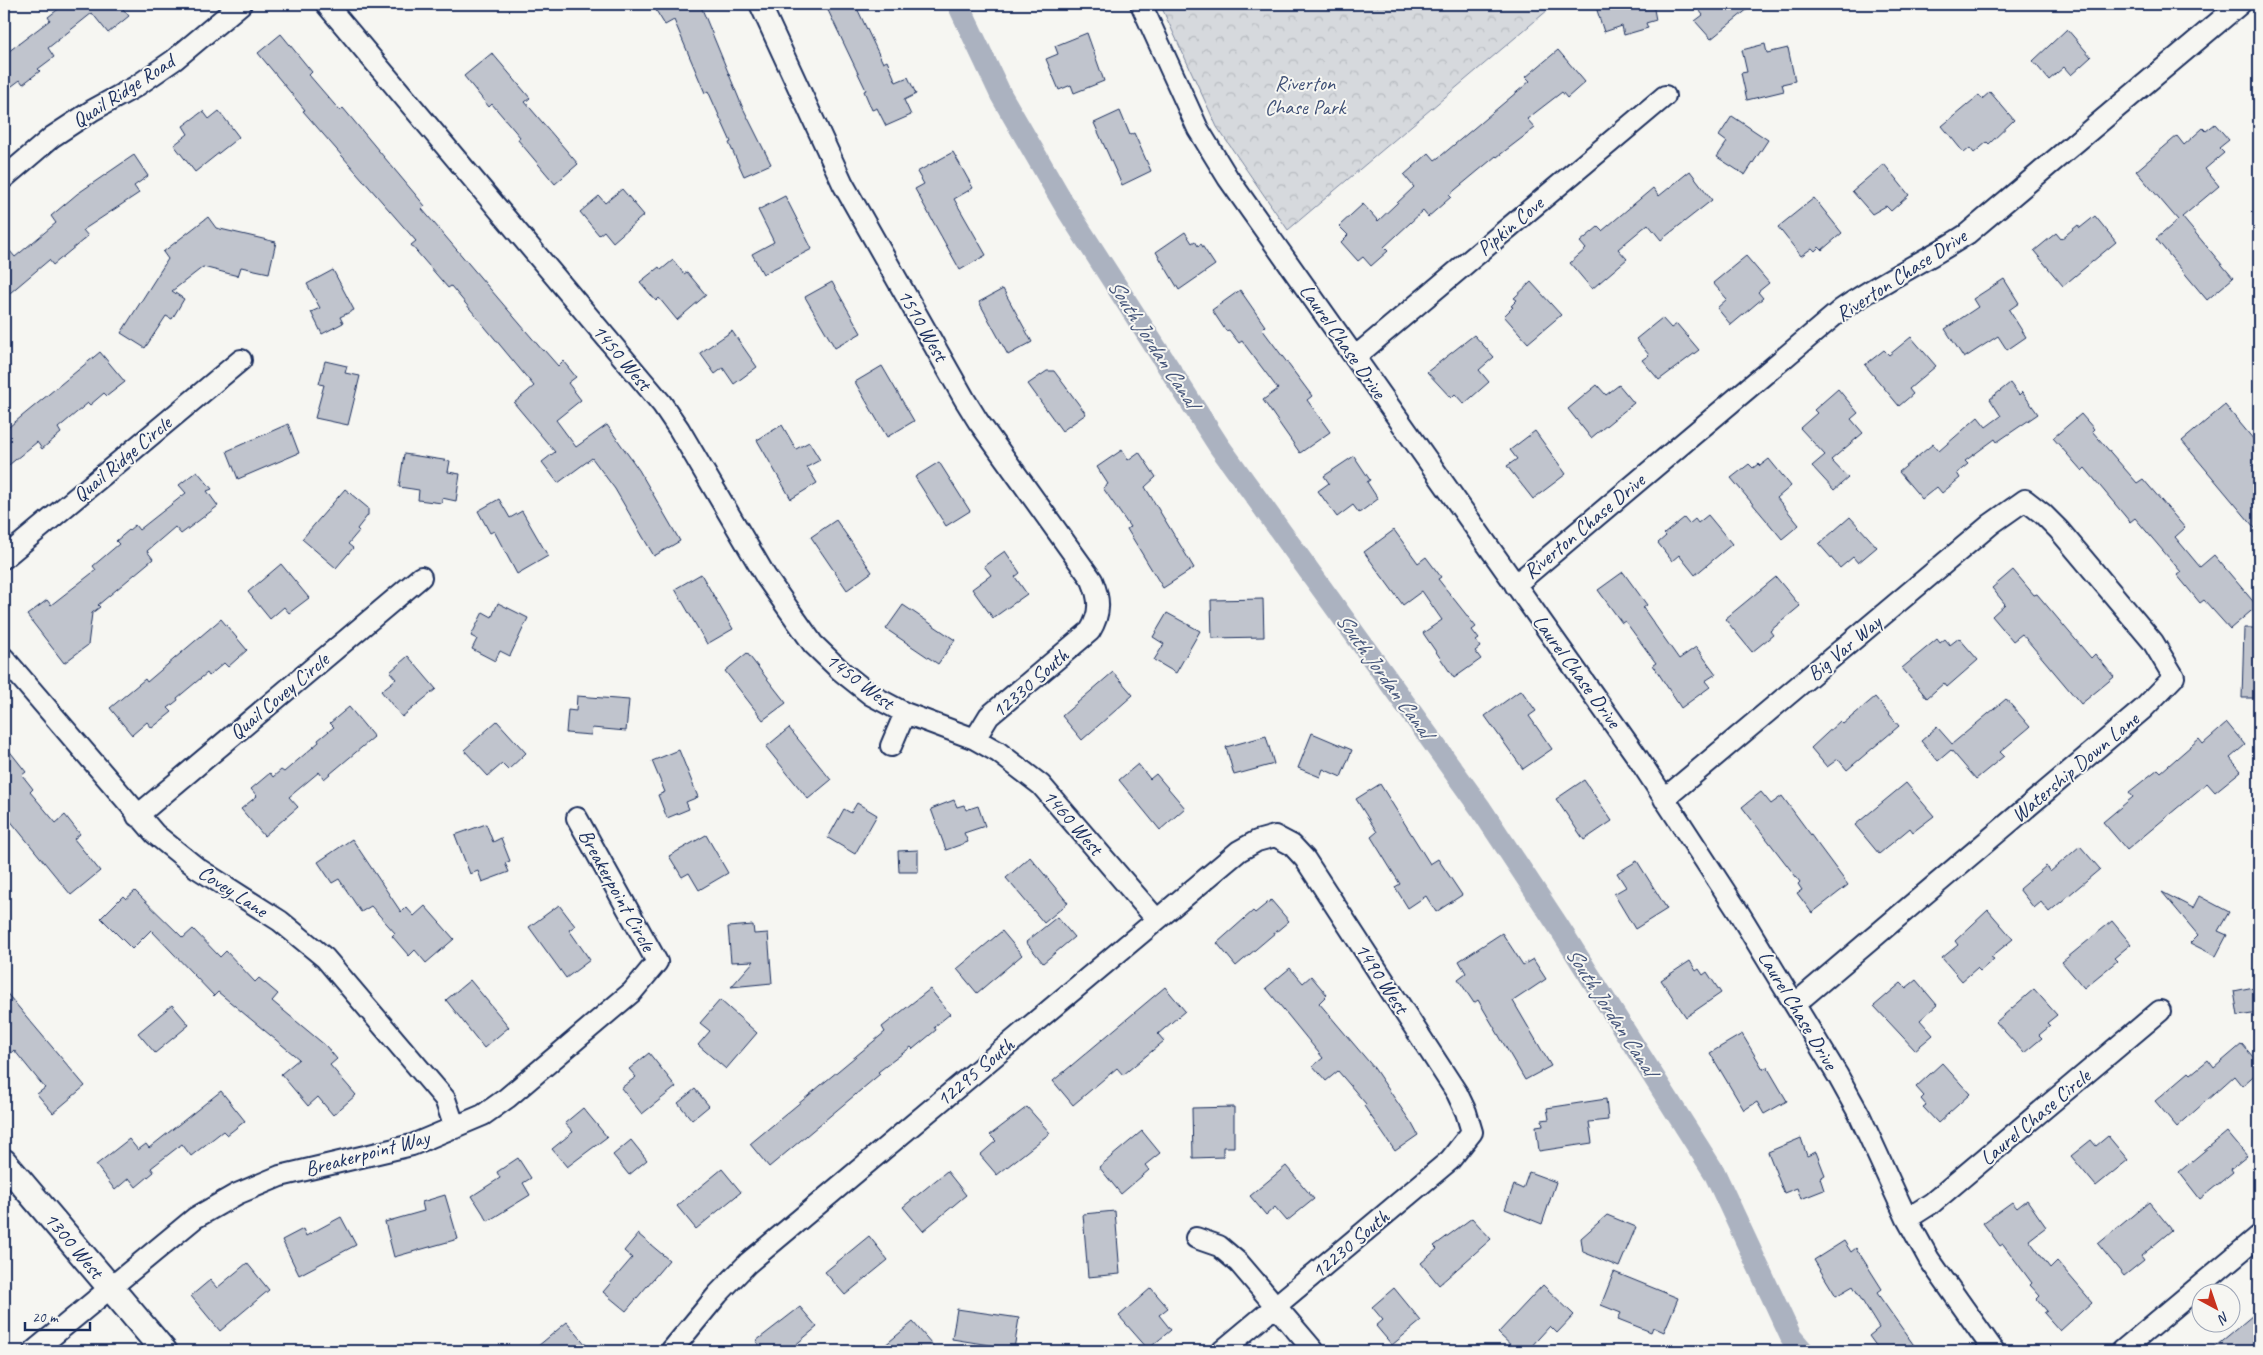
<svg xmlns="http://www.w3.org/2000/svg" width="2263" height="1355" viewBox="0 0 2263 1355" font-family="Caveat,sans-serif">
  <defs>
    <pattern id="forest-crowns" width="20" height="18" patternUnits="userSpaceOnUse" patternTransform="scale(1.25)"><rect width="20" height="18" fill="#d6d9dd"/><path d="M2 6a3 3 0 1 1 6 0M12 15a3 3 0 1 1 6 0" fill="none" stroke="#b7bbc0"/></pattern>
  </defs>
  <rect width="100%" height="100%" fill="#f6f6f2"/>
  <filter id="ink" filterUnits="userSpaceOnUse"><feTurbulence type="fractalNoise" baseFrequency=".02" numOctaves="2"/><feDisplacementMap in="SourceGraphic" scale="10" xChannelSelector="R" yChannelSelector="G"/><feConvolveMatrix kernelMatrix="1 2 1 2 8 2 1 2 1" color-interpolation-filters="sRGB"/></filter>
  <g filter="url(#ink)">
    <path fill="url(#forest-crowns)" stroke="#78849e" d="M1160 4H1555L1288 230 1217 127Z"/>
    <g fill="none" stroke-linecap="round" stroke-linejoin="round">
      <path stroke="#abb2c0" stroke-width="22" d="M958 4 1001 95 1068 211 1219 446 1481 809 1557 924 1714 1172 1791 1337 1803 1351"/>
    </g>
    <path fill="#c0c4cd" stroke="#1b2f5e" d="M65 4H119L129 16 108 33 92 13 48 48 54 57 38 69 40 71 23 84 20 80 4 92V55L50 20 48 17Z
      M652 4H700L742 106 771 164 744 176 729 143 731 142 708 91 705 93 674 20 665 25Z
      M825 4H855L883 63 887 61 896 82 908 77 916 94 904 100 911 115 886 126 877 108 872 110 864 91 866 90Z
      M1595 4H1653L1656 20 1646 23 1648 28 1624 35 1622 26 1604 32Z
      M1694 4H1754L1711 39 1695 21 1703 15Z
      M2067 29 2091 57 2071 75 2064 67 2049 80 2033 61Z
      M1087 33 1104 81 1074 93 1071 85 1059 90 1046 59 1058 54 1055 46Z
      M281 34 312 72 309 75 340 111 343 108 425 206 422 209 543 351 544 350 558 366 563 361 576 377 568 383 581 400 556 420 576 447 607 425 639 470 680 541 654 556 615 489 592 458 558 483 542 462 555 452 514 403 534 386 451 286 448 288 411 245 416 241 303 111 305 110 258 53Z
      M1765 44 1767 53 1788 48 1795 81 1782 84 1784 91 1747 100 1741 73 1747 72 1742 50Z
      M1558 50 1585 82 1567 98 1562 92 1527 119 1535 128 1497 157 1496 156 1449 195 1451 197 1428 217 1423 211 1384 247 1388 251 1371 266 1363 257 1358 261 1341 242 1348 235 1339 226 1363 204 1378 221 1414 187 1404 175 1429 153 1435 160 1442 155 1530 81 1526 77Z
      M492 53 530 98 525 102 578 164 555 184 518 140 520 137 492 104 489 107 464 76Z
      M1990 92 2014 120 1989 144 1987 142 1974 153 1970 148 1964 153 1942 126 1979 95 1982 99Z
      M203 111 209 119 219 111 239 137 195 172 174 145 188 134 183 126Z
      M1120 111 1130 135 1134 133 1151 171 1122 185 1094 123Z
      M1732 116 1768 140 1745 175 1717 157 1727 142 1719 136Z
      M2215 124 2229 140 2219 148 2224 153 2205 169 2219 186 2182 217 2233 278 2207 300 2156 239 2178 220 2136 171 2177 136 2184 145 2203 128 2206 131Z
      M953 152 973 188 954 199 986 255 960 270 915 189 924 184 917 172Z
      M134 155 148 176 134 186 139 193 83 230 88 236 53 265 49 260 4 298V244L15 257 56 223 51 216 77 194Z
      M1884 164 1909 195 1891 211 1886 206 1872 214 1852 191Z
      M1690 171 1712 200 1661 240 1648 224 1618 249 1627 259 1592 289 1570 263 1586 249 1580 242 1598 227 1602 231 1653 188 1659 196Z
      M622 189 644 215 613 242 604 231 599 235 580 212 599 196 605 203Z
      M785 196 812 249 763 274 752 254 774 242 758 210Z
      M1814 198 1842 233 1822 250 1819 247 1815 251 1812 248 1801 256 1778 227Z
      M2095 216 2116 242 2063 286 2034 251 2056 233 2061 239 2078 225 2080 228Z
      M208 217 216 228 276 242 269 273 241 267 238 276 203 267 172 291 184 299 172 319 166 316 145 348 121 333 168 259 163 252Z
      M1185 232 1192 243 1195 241 1198 246 1201 244 1215 265 1179 290 1156 252Z
      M1746 256 1769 283 1758 292 1763 298 1731 325 1717 308 1727 299 1713 283Z
      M673 260 684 274 687 272 706 295 677 320 659 298 656 301 640 282 659 267 661 270Z
      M333 270 354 310 340 317 343 323 322 334 311 312 320 308 307 284Z
      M2004 279 2019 303 2009 310 2026 337 2007 350 1998 336 1964 358 1945 329 1978 307 1973 299Z
      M832 282 861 333 835 348 805 297Z
      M1531 282 1561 315 1528 343 1504 316 1513 307 1511 306 1517 300 1514 298Z
      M1003 289 1032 342 1008 355 979 302Z
      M1240 290 1265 326 1262 329 1312 396 1307 400 1330 432 1300 453 1263 400 1278 389 1242 341 1239 343 1229 330 1226 331 1212 310Z
      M1662 318 1671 328 1677 324 1699 350 1659 380 1642 360 1649 355 1636 339Z
      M732 331 757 367 734 384 723 368 715 374 700 353Z
      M1474 335 1494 357 1479 370 1489 382 1464 404 1455 394 1451 398 1427 372Z
      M1911 337 1936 366 1909 389 1913 394 1899 406 1865 365 1884 350 1889 355Z
      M100 352 125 382 107 396 104 393 90 405 88 403 58 428 61 433 42 449 37 442 4 469V431Z
      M325 361 347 366 345 373 360 376 348 425 315 418 324 385 319 384Z
      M882 366 914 421 887 437 855 382Z
      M1047 371H1054L1086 414 1062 431 1028 384Z
      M2010 383 2019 395 2022 392 2038 414 1997 442 1995 439 1965 461 1968 464 1957 473 1960 478 1942 493 1937 487 1922 499 1899 472 1933 444 1939 451 1978 417 1986 427 2001 416 1990 399Z
      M1597 385 1606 395 1619 385 1634 403 1591 438 1568 409Z
      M1838 389 1858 413 1851 419 1863 433 1831 460 1848 478 1834 490 1812 466 1825 455 1800 428 1817 413 1814 410Z
      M2225 405 2259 446V533L2182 441Z
      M2081 414 2094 429 2092 431 2137 483 2143 479 2185 528 2175 537 2200 567 2214 555 2257 606 2230 629 2204 600 2200 603 2177 575 2181 572 2135 518 2130 522 2085 468 2082 471 2053 438Z
      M288 424 299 453 238 479 227 451Z
      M782 425 796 449 809 442 820 460 807 467 817 483 791 499 757 440Z
      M1535 431 1566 474 1533 499 1507 466 1517 459 1510 450Z
      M1122 450 1128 460 1139 452 1156 477 1145 487 1194 568 1163 588 1127 529 1130 527 1103 488 1108 484 1097 467Z
      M404 454 450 461 448 472 460 474 456 501 442 498V503L418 500 419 490 399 487Z
      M1354 456 1370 480 1367 482 1378 499 1359 513 1353 505 1337 517 1318 491 1329 483 1324 476Z
      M1769 459 1791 486 1777 498 1799 525 1782 539 1731 478 1749 464 1753 468 1758 464 1760 466Z
      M939 462 970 511 946 526 915 477Z
      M197 471 212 489 207 491 218 506 181 534 175 527 147 551 153 559 98 605 100 607 92 613 88 645 64 663 27 615 47 600 51 605 96 570 93 566 119 544 116 541 135 525 139 530 186 493 179 485Z
      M345 489 368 508V515L357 529 359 531 348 544 353 548 336 568 302 539Z
      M499 499 510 518 522 511 548 556 517 574 494 531 490 533 478 511Z
      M1708 515 1732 544 1695 575 1679 555 1672 561 1658 543 1666 536 1664 534 1684 518 1689 524 1695 519 1698 523Z
      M1850 517 1877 547 1858 563 1853 557 1840 568 1819 544Z
      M836 520 872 572 847 590 811 537Z
      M1394 530 1418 563 1426 557 1441 577 1438 579 1476 627 1472 630 1479 639 1476 641 1480 647 1475 651 1481 659 1454 678 1423 633 1442 620 1422 591 1403 605 1364 552Z
      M1005 551 1020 573 1015 577 1027 594 993 618 972 589 991 575 984 566Z
      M281 564 309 598 289 613 284 607 270 619 248 592Z
      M2013 570 2034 595 2037 594 2091 658 2095 654 2114 677 2081 704 2022 634 2013 641 1992 616 2005 604 1992 588Z
      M1623 572 1647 605 1643 608 1679 659 1696 647 1716 674 1705 681 1710 687 1681 708 1653 665 1656 663 1625 621 1622 623 1598 590Z
      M701 574 733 629 707 644 675 589Z
      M1776 577 1800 606 1770 631 1773 635 1752 652 1725 619Z
      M1263 599 1264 637 1212 638 1211 600Z
      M498 603 528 618 510 656 500 651 495 661 472 649 477 639 471 636 483 612 492 617Z
      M903 605 955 640 938 664 886 629Z
      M1167 613 1200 631 1176 673 1154 660 1164 644 1153 637Z
      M221 619 247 650 228 667 224 663 209 676 207 673 177 698 178 700 168 708 172 712 152 728 147 722 132 735 110 708 145 679 147 682Z
      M2244 628H2259V698H2242Z
      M1959 638 1978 660 1947 687 1944 683 1927 698 1902 668 1937 639 1940 643 1945 639 1950 645Z
      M747 653 786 703 763 720 725 671Z
      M408 656 436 689 402 717 381 691 396 679 390 672Z
      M1113 672 1133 695 1082 740 1062 716Z
      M1521 690 1536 711 1529 716 1552 749 1523 769 1485 716Z
      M577 696 629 700 626 731 592 728 591 735 566 733 568 710 576 711Z
      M1875 697 1899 726 1847 770 1838 759 1827 767 1811 748 1840 721 1843 724Z
      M2006 699 2030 727 2000 752 2004 756 1976 779 1951 750 1938 761 1921 741 1937 727 1952 744Z
      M349 707 374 737 324 779 319 772 289 797 298 807 264 836 241 809 257 796 251 789 270 773 273 777 281 770 284 772 319 742 318 740 334 727 330 723Z
      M497 721 526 753 508 770 502 764 488 776 464 750Z
      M2227 723 2245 745 2230 758 2241 771 2215 792 2207 783 2127 850 2103 822 2133 797 2129 792 2158 769 2161 772 2199 739 2203 744Z
      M789 728 831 780 808 799 766 747Z
      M1312 733 1352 750 1341 777 1323 769 1320 777 1298 768Z
      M1266 736 1274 764 1234 775 1226 747Z
      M4 744 26 772 22 775 33 789 30 792 56 823 65 815 80 834 74 839 100 871 71 895 4 813Z
      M679 750 698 797 686 802 689 809 667 818 658 795 665 792 652 761Z
      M1138 764 1150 779 1156 774 1185 808 1160 830 1119 780Z
      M1584 780 1612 821 1584 840 1556 799Z
      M1906 783 1934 816 1913 832 1910 828 1879 854 1855 825Z
      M1380 784 1430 864 1438 859 1462 895 1436 912 1426 896 1408 908 1395 887 1400 884 1371 837 1377 832 1356 799Z
      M1761 792 1771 804 1782 796 1848 885 1812 913 1797 893 1802 890 1798 884 1800 882 1742 807Z
      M954 800 957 807 964 805 966 810 978 806 985 826 964 833 968 842 946 850 931 809Z
      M857 803 877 815 855 854 828 838 844 809 851 813Z
      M486 824 493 842 501 838 510 861 505 863 509 872 482 882 478 871 470 874 455 835Z
      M706 835 728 873 699 890 689 873 682 877 669 856Z
      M352 839 401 912 406 907 414 916 425 906 454 939 426 963 415 950 409 956 392 936 395 933 371 906 361 912 339 879 332 883 318 862Z
      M2080 846 2100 869 2049 912 2041 902 2034 908 2019 889 2046 866 2050 872Z
      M918 850V872H899L898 851Z
      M1030 857 1068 903 1044 923 1006 878Z
      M1637 861 1667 909 1635 929 1614 894 1626 887 1617 873Z
      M135 891 183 938 193 929 220 957 226 951 255 982 259 978 278 994 272 1001 326 1046 337 1059 330 1065 356 1095 333 1115 318 1097 308 1106 281 1074 299 1059 218 992 214 996 151 930 132 949 101 918 123 896 126 899Z
      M2162 892 2193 908 2199 896 2229 912 2218 931 2227 935 2216 956 2190 943 2198 935Z
      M1271 900 1289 921 1236 966 1217 943 1253 911 1255 913Z
      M559 905 575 926 569 930 590 960 566 978 529 927Z
      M1988 910 2013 939 1991 957 1994 959 1980 971 1977 968 1962 981 1942 958 1958 945 1955 941Z
      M1057 917 1074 937 1043 963 1026 942Z
      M2112 921 2131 944 2114 958 2117 961 2084 988 2062 962Z
      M753 925 754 934 768 933 772 983 731 987 754 961 731 962 728 927Z
      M1002 931 1022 955 977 993 957 969Z
      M1502 933 1523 965 1533 959 1546 979 1513 1001 1551 1066 1525 1080 1478 1000 1474 1003 1458 979 1466 973 1459 961Z
      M1690 961 1696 971 1699 969 1703 975 1707 972 1721 993 1686 1017 1661 980Z
      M1290 968 1303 983 1311 976 1327 995 1319 1003 1374 1068 1412 1124 1418 1135 1395 1151 1364 1106 1366 1104 1338 1071 1326 1081 1313 1066 1323 1058 1266 988Z
      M470 980 509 1027 484 1048 446 1000Z
      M1916 980 1937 1005 1920 1020 1933 1035 1915 1050 1874 1006 1901 983 1906 988Z
      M2259 986V1013L2238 1016 2234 991Z
      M1165 987 1185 1011 1158 1034 1164 1041 1123 1075 1117 1068 1073 1105 1053 1081Z
      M930 989 950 1014 934 1027 936 1030 913 1049 911 1047 878 1072 880 1074 769 1167 750 1144 885 1032 882 1027Z
      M2034 989 2057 1015 2047 1023 2050 1026 2039 1035 2042 1038 2024 1053 1996 1022Z
      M4 990 85 1086 53 1113 37 1094 45 1088 14 1050 4 1059Z
      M720 1000 757 1033 726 1069 698 1045 710 1031 700 1023Z
      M172 1005 189 1025 155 1053 138 1033Z
      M1742 1034 1763 1069 1767 1067 1787 1101 1764 1114 1757 1102 1744 1110 1710 1053Z
      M2242 1044 2259 1064V1071L2242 1086 2234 1076 2177 1127 2155 1101 2189 1072 2191 1074 2208 1060 2214 1068Z
      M649 1053 676 1087 642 1114 621 1088 636 1077 629 1069Z
      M1942 1063 1970 1094 1938 1123 1923 1107 1926 1105 1921 1099 1924 1096 1916 1087Z
      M695 1089 709 1106 692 1120 678 1103Z
      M221 1091 245 1121 227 1135 223 1131 191 1156 182 1144 151 1168 154 1172 136 1187 129 1178 115 1190 96 1165 129 1139 138 1150 146 1144 149 1148Z
      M1606 1099 1608 1120 1589 1122 1592 1143 1539 1151 1536 1126 1543 1125 1542 1120 1549 1119 1547 1108Z
      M1027 1107 1050 1133 997 1175 980 1155 996 1141 990 1135Z
      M1234 1107V1147H1223V1157L1193 1158 1192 1108Z
      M583 1108 607 1137 567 1167 552 1149 573 1132 565 1123Z
      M1142 1131 1160 1153 1145 1165 1149 1170 1121 1194 1099 1167Z
      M2227 1132 2247 1156 2231 1169 2233 1172 2200 1199 2179 1172Z
      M2108 1136 2128 1160 2096 1186 2071 1156 2091 1140 2096 1146Z
      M1801 1138 1807 1156 1816 1152 1825 1175 1820 1178 1824 1190 1801 1199 1797 1188 1784 1193 1768 1152Z
      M631 1140 647 1160 629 1175 613 1155Z
      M518 1158 531 1178 523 1183 530 1195 488 1221 472 1196 500 1178 497 1172Z
      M1286 1166 1314 1199 1287 1221 1275 1207 1266 1215 1250 1196Z
      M722 1169 741 1192 696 1229 677 1206Z
      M947 1171 966 1195 923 1231 903 1207Z
      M1529 1172 1556 1182 1542 1224 1505 1209 1514 1185 1523 1189Z
      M445 1195 458 1239 394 1257 385 1222 424 1211 422 1202Z
      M2027 1200 2046 1227 2029 1240 2050 1268 2057 1261 2092 1302 2060 1331 2044 1313 2047 1311 2037 1299 2040 1296 2030 1285 2032 1283 2003 1244 2000 1246 1983 1223 2012 1202 2017 1208Z
      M2149 1202 2172 1230 2141 1256 2144 1260 2124 1276 2098 1244Z
      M1115 1211 1120 1274 1088 1277 1083 1214Z
      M1607 1215 1636 1227 1619 1267 1583 1252 1581 1238Z
      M341 1217 356 1245 299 1275 282 1240 303 1229 306 1236Z
      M1472 1218 1491 1239 1439 1285 1421 1263 1437 1249 1434 1246Z
      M638 1234 669 1260 626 1311 603 1292 632 1258 624 1251Z
      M869 1236 888 1260 845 1295 825 1272Z
      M1844 1241 1851 1252 1856 1248 1882 1289 1877 1293 1918 1351H1880L1869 1336 1879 1328 1853 1286 1836 1296 1814 1260Z
      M247 1263 269 1290 220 1331 191 1296 210 1280 217 1288Z
      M1614 1272 1678 1298 1664 1332 1653 1327 1651 1332 1618 1319 1621 1313 1601 1305Z
      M1543 1285 1574 1315 1557 1333 1550 1326 1527 1351H1517L1498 1333Z
      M1151 1288 1168 1308 1159 1315 1171 1330 1148 1349 1119 1316Z
      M1394 1288 1421 1321 1392 1345 1376 1326 1383 1320 1372 1307Z
      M800 1307 817 1327 788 1351H764L756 1341Z
      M957 1309 1019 1318 1014 1349 952 1339Z
      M2259 1310V1339L2244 1351H2210Z
      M567 1322 591 1351H532Z
      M913 1322 938 1351H878Z"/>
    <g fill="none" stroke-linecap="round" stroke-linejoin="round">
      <defs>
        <path id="minor" d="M326 4 662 404 679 429 766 577 813 644 841 671 871 695 905 713 975 739 998 752 1041 785 1157 920
          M760 4 843 184 965 400 978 421 1092 580C1100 599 1101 613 1090 631L989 716 975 739
          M1141 4 1198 129 1228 178 1638 758 1739 913 1838 1076 1859 1114 1907 1219 1929 1259 1994 1351
          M4 178 52 137 93 110 135 87 174 60 241 4
          M1355 357 1665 96
          M4 558 241 360
          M1515 585 1842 309C1882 281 1926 261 1967 234L2240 4
          M4 658 155 834 197 868 280 921 325 958 445 1099 455 1128
          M891 746 905 713
          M1664 799 1991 524 2025 500 2043 514 2059 530 2153 642 2174 677 2143 709 1795 1004
          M137 816 421 577
          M1907 1219 1932 1203 2160 1011
          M1196 1238 1219 1246 1239 1263 1314 1351
          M34 1351 195 1218 237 1194 280 1176 412 1145 483 1115 507 1098 632 992 657 962 577 818
          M671 1351 718 1294 748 1263 1239 851 1257 841 1275 836 1292 845 1305 859 1457 1093 1466 1112 1472 1132 1450 1160 1222 1351
          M2122 1351 2259 1236"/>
        <path id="tertiary" d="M4 1162 164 1351"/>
      </defs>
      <use href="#minor" stroke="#1b2f5e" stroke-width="24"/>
      <use href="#tertiary" stroke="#1b2f5e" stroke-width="29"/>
      <use href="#minor" stroke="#f6f6f2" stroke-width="20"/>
      <use href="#tertiary" stroke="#f6f6f2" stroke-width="25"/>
    </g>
  </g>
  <g text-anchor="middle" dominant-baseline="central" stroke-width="4" stroke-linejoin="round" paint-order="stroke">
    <g font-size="21" fill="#405177" stroke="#f6f6f2">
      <text x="1305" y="83">Riverton<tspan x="1305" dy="24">Chase Park</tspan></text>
    </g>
    <g font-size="21" fill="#1b2f5e" stroke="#f6f6f2">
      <text transform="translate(123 91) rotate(-33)">Quail Ridge Road</text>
      <text transform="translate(1510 226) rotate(-40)">Pipkin Cove</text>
      <text transform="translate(1901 275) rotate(-33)">Riverton Chase Drive</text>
      <text transform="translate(923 325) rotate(60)">1510 West</text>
      <text transform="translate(1343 341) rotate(55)">Laurel Chase Drive</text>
      <text transform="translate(622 357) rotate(50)">1450 West</text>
      <text transform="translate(122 459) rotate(-40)">Quail Ridge Circle</text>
      <text transform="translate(1584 526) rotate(-40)">Riverton Chase Drive</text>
      <text transform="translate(1844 648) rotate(-40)">Big Var Way</text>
      <text transform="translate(1577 671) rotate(54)">Laurel Chase Drive</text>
      <text transform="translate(860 681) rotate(37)">1450 West</text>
      <text transform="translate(1030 683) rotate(-41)">12330 South</text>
      <text transform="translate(279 696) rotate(-40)">Quail Covey Circle</text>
      <text transform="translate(2075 767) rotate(-40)">Watership Down Lane</text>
      <text transform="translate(1073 822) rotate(49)">1460 West</text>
      <text transform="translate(617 890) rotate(61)">Breakerpoint Circle</text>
      <text transform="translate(233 891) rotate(33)">Covey Lane</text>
      <text transform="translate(1382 978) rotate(57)">1490 West</text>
      <text transform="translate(1798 1010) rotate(59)">Laurel Chase Drive</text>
      <text transform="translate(975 1072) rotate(-40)">12295 South</text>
      <text transform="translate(2035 1117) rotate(-40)">Laurel Chase Circle</text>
      <text transform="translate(367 1153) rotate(-15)">Breakerpoint Way</text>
      <text transform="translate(1350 1244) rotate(-40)">12230 South</text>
      <text transform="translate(74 1245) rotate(50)">1300 West</text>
    </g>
    <g font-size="22" font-style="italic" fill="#46567b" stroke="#f6f6f2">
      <text transform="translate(1153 343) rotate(57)">South Jordan Canal</text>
      <text transform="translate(1384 675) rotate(54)">South Jordan Canal</text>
      <text transform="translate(1611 1011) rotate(57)">South Jordan Canal</text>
    </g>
  </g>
  <rect width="2263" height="1355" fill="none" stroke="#f6f6f2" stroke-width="20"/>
  <rect x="10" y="10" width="2243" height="1335" fill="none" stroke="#1b2f5e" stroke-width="2" filter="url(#ink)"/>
  <g transform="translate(2216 1308) rotate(140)"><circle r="24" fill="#f6f6f2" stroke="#9ea6b7"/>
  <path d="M0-4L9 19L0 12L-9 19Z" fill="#c8321e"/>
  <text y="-8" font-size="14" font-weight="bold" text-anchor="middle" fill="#1b2f5e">N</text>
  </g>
  <path d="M25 1322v8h65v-8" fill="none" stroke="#1b2f5e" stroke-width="2.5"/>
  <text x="32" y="1322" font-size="15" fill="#1b2f5e" stroke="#f6f6f2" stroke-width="4" paint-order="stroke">20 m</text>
</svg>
